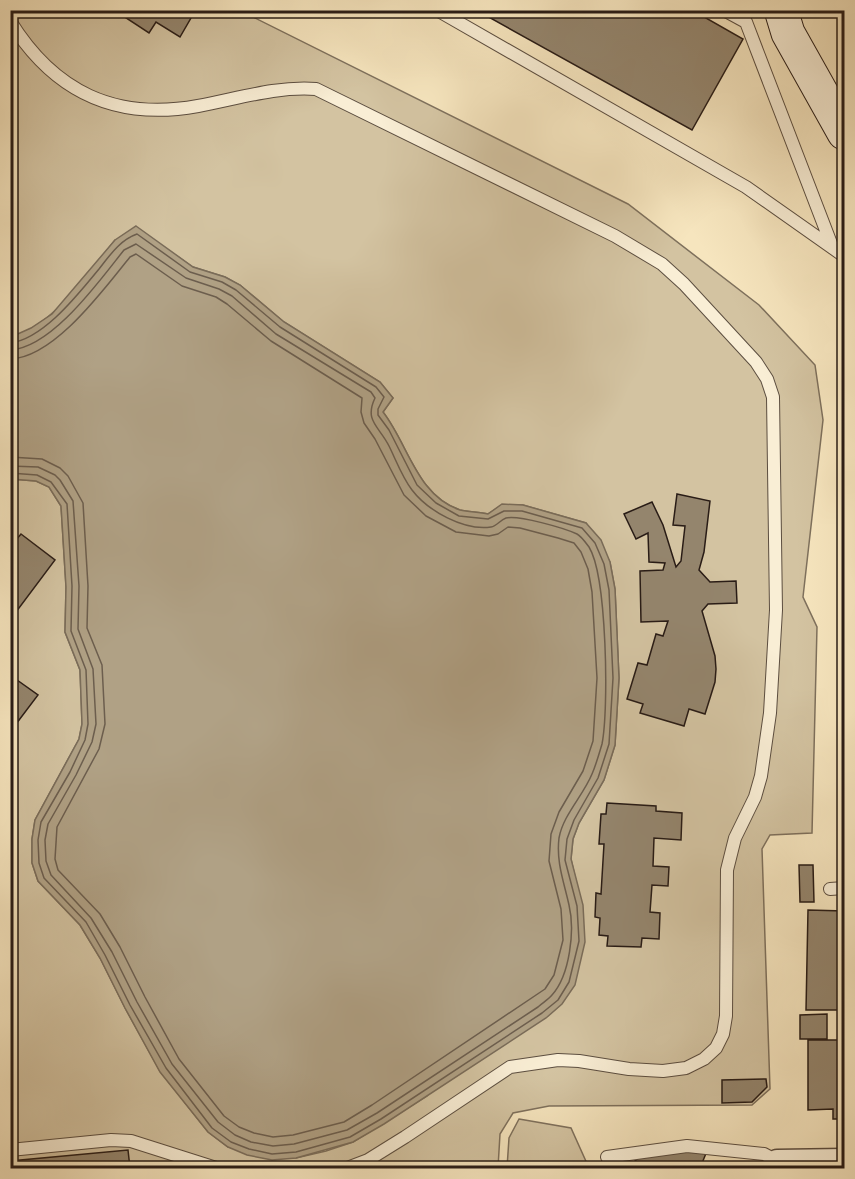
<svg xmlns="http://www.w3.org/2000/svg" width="855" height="1179" viewBox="0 0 855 1179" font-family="'IM FELL Great Primer',serif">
  <rect width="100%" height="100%" fill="#f6e5be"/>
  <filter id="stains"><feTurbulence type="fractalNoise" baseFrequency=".00333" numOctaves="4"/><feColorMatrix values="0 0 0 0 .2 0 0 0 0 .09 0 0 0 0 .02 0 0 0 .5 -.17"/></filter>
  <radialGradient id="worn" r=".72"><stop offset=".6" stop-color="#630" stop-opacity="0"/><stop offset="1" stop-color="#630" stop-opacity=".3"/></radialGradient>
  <path fill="#d3c3a1" stroke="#7e705c" stroke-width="1.5" d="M10 11H241L628 204 759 305 815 365 823 420 803 597 817 627 812 833 770 835 762 849 770 1089 752 1105 549 1106 513 1113 500 1134 498 1168H11V479L36 481 49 487 61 506 66 587 65 632 80 670 82 724 79 739 35 820 32 839V863L38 881 80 925 100 958 125 1008 160 1071 208 1132 228 1147 296 1158 326 1151 353 1142 427 1096 576 881 571 859 573 839 579 823 604 780 615 745 619 678 615 589 610 562 586 523 523 505H502L488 514C480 512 469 512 460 510 417 496 408 444 383 412L393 398 380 382 284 322 240 285 225 277 193 267 177 256 115 240C89 272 53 327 11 337Z
    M519 1119 571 1128 589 1168H507L509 1138Z"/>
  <path fill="#b0a185" stroke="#7a6c59" stroke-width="1.5" d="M136 226 193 267 225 277 240 285 284 322 380 382 393 398 383 412C408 444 417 496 460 510 469 512 479 512 488 514L502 504 523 505 586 523 601 540 610 562 615 589 619 678 615 745 604 780 579 823 573 839 571 859 583 905 585 942 575 985 562 1004 546 1018 384 1124 353 1142 296 1158 272 1160 247 1155 228 1147 208 1132 160 1072 125 1008 100 958 80 925 38 881 32 863V839L35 820 79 739 82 724 80 670 65 632 66 587 61 506 49 487 36 481 11 479V337L31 328 52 314 115 240Z"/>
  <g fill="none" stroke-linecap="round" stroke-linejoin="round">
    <path stroke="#6c5e4e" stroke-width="1.5" d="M10 343C44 339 79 293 99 269 110 255 120 240 137 234L190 272 222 282 236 290 280 327 376 387 384 397 378 409V415L389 430 417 485 436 503 459 516 488 519 504 511H522L582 528 595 543 604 564 609 590 613 678 609 744 598 778 574 820 567 839 565 860 577 906 579 941 569 982 558 1000 542 1013 381 1119 350 1137 296 1152 272 1154 249 1149 231 1142 212 1128 166 1068 130 1005 105 955 86 922 44 878 39 863 38 840 41 822 70 772 85 740 88 724 86 670 71 631 72 586 67 504 51 482 37 475 10 473
      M10 350C52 348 100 280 124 250L136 244 186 278 219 289 232 296 276 334 371 392 375 398C364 421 379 426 389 446 396 460 402 477 412 490 428 511 464 531 491 527 497 526 500 520 506 518 519 515 564 528 577 534 581 536 586 543 589 547 607 576 609 709 602 744 599 754 596 765 592 774 583 796 563 815 559 838 556 862 564 882 569 905 575 930 570 975 552 995 548 1000 542 1003 538 1007L377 1113 347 1130 294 1144 273 1146 251 1142 235 1135 218 1122 172 1064 137 1002 112 952 91 918 51 875 46 861 45 840 48 824 76 775 92 742 96 724 93 669 78 629 79 586 73 501 60 480 55 475 38 467 10 466
      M10 359C54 358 104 289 130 257L136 254 182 286 216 297 227 304 271 341 362 398 361 412 364 423 375 439 404 495 426 516 456 532 489 536 498 534 508 527 520 528 558 538 574 543 581 552 588 569 592 592 597 678 593 741 583 771 559 812 551 834 549 861 561 909 563 940 554 975 545 989 372 1105 344 1122 293 1135 273 1137 254 1133 239 1127 224 1116 179 1059 145 997 120 947 100 914 58 870 55 859 57 827 99 749 105 724 102 665 87 628 88 586 83 503 68 476 60 468 42 459 10 457"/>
  </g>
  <path fill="#94856d" stroke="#291c16" stroke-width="1.5" d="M114 10H193L195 11 180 37 156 22 149 33Z
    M476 10H692L743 39 692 130Z
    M677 494 710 501 704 552 699 570 710 582 736 581 737 603 708 604 702 611 715 656 716 669 715 682 705 714 689 709 684 726 640 713 643 704 627 699 638 663 647 665 656 634 663 636 668 621 641 622 640 571 663 570 665 563 649 562 648 533 636 539 624 514 652 502 663 525 676 567 681 561 685 526 673 525Z
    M21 534 55 560 10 620V547Z
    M10 675 38 695 10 732Z
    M607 803 656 806V811L682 813 681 840 654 838 653 866 669 867 668 886 652 885 650 912 660 913 659 939 642 938 641 947 607 946 608 936 599 935 600 918 595 917 596 893 601 894 604 844H599L601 814H606Z
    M799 865H813L814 902H800Z
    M808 910 844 911V1010H806Z
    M827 1014V1039H800V1015Z
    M808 1040H844V1119H833V1109L808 1110Z
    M766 1079 767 1087 752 1102 722 1103V1080Z
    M686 1149 707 1151 700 1168H628L640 1156Z
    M128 1150 130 1168H10V1161Z"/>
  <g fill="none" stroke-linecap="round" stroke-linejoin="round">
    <defs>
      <path id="lane" d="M437 10 746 187 844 256
        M724 10 746 22 832 246
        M10 21C54 92 115 121 198 106 237 99 276 86 316 89L615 236 662 264 684 284 756 362 767 379 773 397 776 610 770 713 761 776 755 797 735 838 727 870 726 1016 723 1034 716 1048 704 1059 686 1068 663 1071 629 1069 579 1061 558 1060 510 1067 405 1137 368 1160 347 1168
        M830 889 844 888
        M10 1150 111 1140 131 1141 216 1168
        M607 1157 687 1146 764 1154 777 1161V1164"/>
      <path id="street" d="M777 1161 844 1160"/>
      <path id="secondary" d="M781 10 788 33 844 133"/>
    </defs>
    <use href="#lane" stroke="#5c4e40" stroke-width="14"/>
    <use href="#street" stroke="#5c4e40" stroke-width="25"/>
    <use href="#secondary" stroke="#291c16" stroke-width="35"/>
    <use href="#lane" stroke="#f9eed5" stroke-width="12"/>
    <use href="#street" stroke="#f9eed5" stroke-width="22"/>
    <use href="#secondary" stroke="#f9eed5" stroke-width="33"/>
  </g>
  <rect width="855" height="1179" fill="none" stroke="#f6e5be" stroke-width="36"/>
  <rect x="12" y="12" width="831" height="1155" fill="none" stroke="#291c16" stroke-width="3"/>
  <rect x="18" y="18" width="819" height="1143" fill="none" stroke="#291c16" stroke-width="1.5"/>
  <rect width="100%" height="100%" filter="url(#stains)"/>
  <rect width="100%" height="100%" fill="url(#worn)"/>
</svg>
